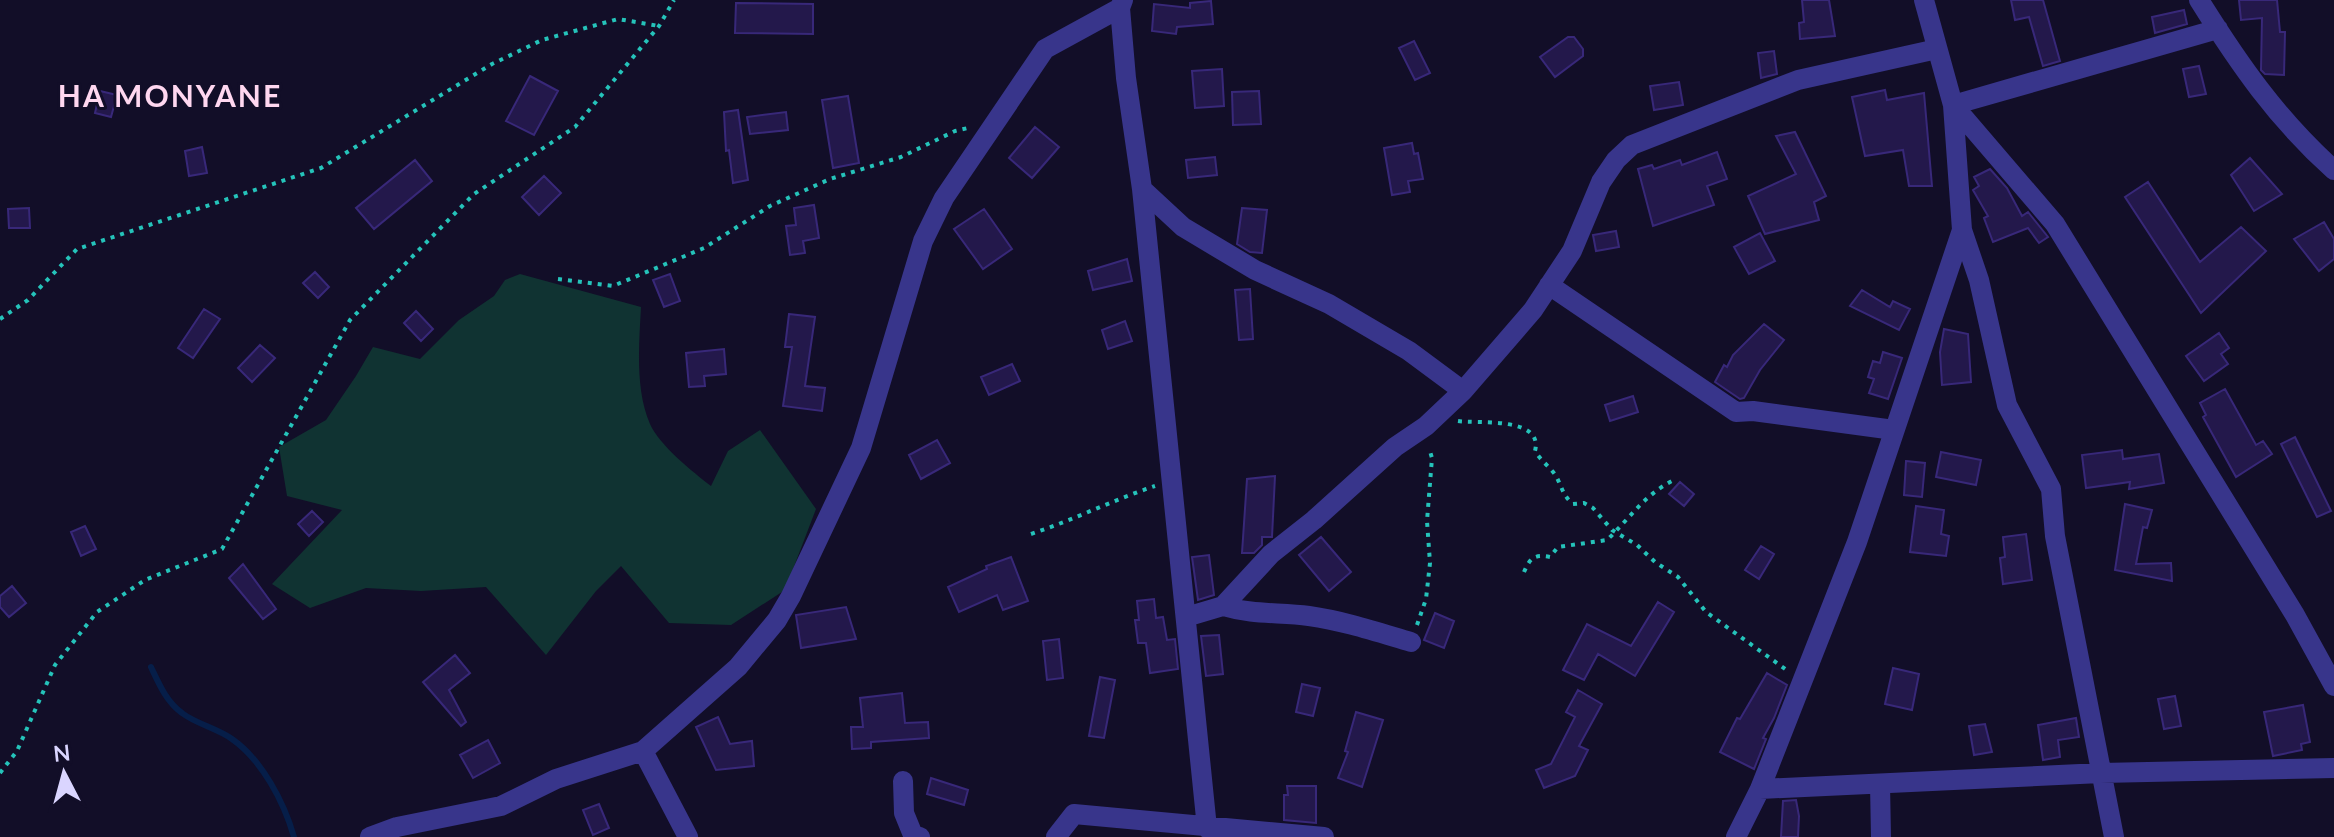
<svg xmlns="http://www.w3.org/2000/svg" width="2334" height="837" viewBox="0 0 2334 837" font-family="Lato,sans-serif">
  <rect width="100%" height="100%" fill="#120e28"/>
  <path fill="#103332" d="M520 274 641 307C639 344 635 390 650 424 659 445 693 472 711 486L728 451 760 430 816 509 785 590 731 625 669 623 621 566 596 591 546 655 486 587 421 591 366 588 310 608 272 584 342 510 287 496 279 447 326 420 356 376 373 347 420 359 459 320 494 296 505 280Z"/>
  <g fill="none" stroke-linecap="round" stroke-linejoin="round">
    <path stroke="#061e49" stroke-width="6" d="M151 667C159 684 166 701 182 713 196 724 217 728 232 739 262 760 284 802 294 837"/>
  </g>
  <path fill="#23184b" stroke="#382879" stroke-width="2" d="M1802 0H1829L1835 36 1800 39 1799 23 1804 22Z
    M2011 0H2043L2060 61 2043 66 2029 17 2015 20Z
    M2239 0H2277L2280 32H2285L2284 75 2265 74 2261 70 2262 18 2241 20Z
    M1211 1 1213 24 1177 27 1176 34 1152 31 1154 4 1190 8V3Z
    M736 3 813 4V34L735 33Z
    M2184 10 2187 24 2155 33 2152 17Z
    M1568 37H1574L1583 49V56L1555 77 1540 57Z
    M1414 41 1430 73 1415 80 1399 48Z
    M1774 51 1777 74 1761 78 1758 53Z
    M2199 66 2206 94 2189 97 2183 69Z
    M1222 69 1224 106 1195 108 1192 71Z
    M530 76 558 91 534 135 506 121Z
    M1679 82 1683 105 1654 110 1650 86Z
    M1885 90 1887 100 1924 93 1932 186H1909L1903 150 1865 156 1852 97Z
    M100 91 117 95 111 117 95 113Z
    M1259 91 1261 124 1233 125 1232 92Z
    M848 96 859 163 833 168 822 100Z
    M738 110 748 180 733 183 729 150 726 151 724 112Z
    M786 112 788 130 750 134 747 117Z
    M1035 127 1059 147 1032 178 1009 158Z
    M1795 132 1826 196 1814 202 1819 220 1765 234 1748 196 1796 174 1776 136Z
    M1412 143 1414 154 1418 153 1423 179 1408 181 1410 192 1392 195 1384 148Z
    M202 147 207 173 189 176 185 151Z
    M1717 152 1727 179 1707 186 1714 205 1653 226 1638 169 1652 165 1654 169 1680 160 1682 165Z
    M1215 157 1217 175 1188 178 1186 160Z
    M2250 158 2282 194 2254 211 2231 175Z
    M415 160 432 181 374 229 356 208Z
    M1990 169 2007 188 2022 216 2028 212 2048 237 2039 243 2028 228 1993 242 1984 218 1988 216 1973 190 1979 186 1974 177Z
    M544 176 561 193 539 215 522 197Z
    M2148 182 2200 262 2241 227 2266 251 2201 313 2125 197Z
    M814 205 819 238 803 241 805 253 790 255 786 226 796 225 794 208Z
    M29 208 30 228H9L8 209Z
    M1242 208 1267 210 1262 253 1250 252 1237 244Z
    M984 209 1012 249 983 269 954 229Z
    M2324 222 2334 239V259L2319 271 2294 239Z
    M1616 231 1619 247 1596 251 1593 235Z
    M1760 233 1775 261 1749 274 1734 247Z
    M1127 259 1132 281 1093 290 1088 271Z
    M315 272 329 287 318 298 303 283Z
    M670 274 680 301 664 307 653 280Z
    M1250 289 1253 339 1239 340 1235 290Z
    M1862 290 1890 307 1893 301 1910 309 1899 330 1850 306Z
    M204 309 220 319 193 358 178 348Z
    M416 311 433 329 421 341 404 323Z
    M789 314 815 317 805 386 825 388 822 411 783 406 792 347H785Z
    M1125 321 1132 341 1108 349 1102 330Z
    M1764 324 1784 340 1760 370 1744 398 1740 399 1715 382 1724 365 1727 367 1733 355Z
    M1944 329 1968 334 1971 382 1942 385 1940 352Z
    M2219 333 2229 348 2221 354 2228 364 2204 381 2186 356Z
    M260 345 275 358 252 382 238 368Z
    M724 349 726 374 704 376 705 386 689 387 686 353Z
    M1883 352 1902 358 1888 399 1869 393 1874 379 1868 377 1873 361 1880 363Z
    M1012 364 1020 381 989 395 981 377Z
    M2225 389 2256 445 2263 441 2272 454 2236 477 2203 417 2206 415 2200 403Z
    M1633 396 1638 412 1610 421 1605 405Z
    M2295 437 2331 511 2317 517 2281 444Z
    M937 440 950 463 921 479 909 455Z
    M2122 450 2123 459 2159 454 2164 483 2129 489 2130 482 2086 488 2082 455Z
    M1941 452 1981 460 1976 485 1936 477Z
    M1906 461 1925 463 1922 497 1904 495Z
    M1275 476 1272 537H1262V545L1254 553H1242L1247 479Z
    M1680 482 1694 494 1684 506 1669 494Z
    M2125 504 2152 510 2147 528 2143 527 2136 564 2171 563 2172 581 2115 570Z
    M1916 506 1944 510 1941 534 1949 536 1946 556 1910 552Z
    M312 511 323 522 309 536 298 524Z
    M85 526 96 549 81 556 71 532Z
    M2026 534 2032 580 2003 584 2000 558 2005 557 2003 537Z
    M1321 537 1351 572 1329 591 1299 555Z
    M1761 546 1774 554 1759 579 1745 570Z
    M1209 555 1214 595 1198 600 1192 557Z
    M1011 557 1028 601 1003 610 997 595 959 612 948 587 987 569 986 566Z
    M243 564 276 609 263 619 229 578Z
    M12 586 26 603 9 617 0 607V596Z
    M1154 599 1156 618 1163 617 1167 640 1175 639 1178 669 1150 673 1146 643H1138L1135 620H1139L1137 601Z
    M1658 602 1674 612 1635 676 1598 654 1584 680 1563 670 1587 624 1631 646Z
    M846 607 856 639 801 648 796 615Z
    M1435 613 1454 621 1444 648 1424 640Z
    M1219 635 1223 674 1206 676 1201 636Z
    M1059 639 1063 678 1047 680 1043 641Z
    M455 655 470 673 449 690 466 722 461 726 423 682Z
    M1893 668 1919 674 1912 710 1885 704Z
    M1767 673 1787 685 1774 718 1763 738 1766 739 1754 769 1720 752 1737 718 1740 719Z
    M1100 677 1115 680 1104 738 1089 736Z
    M1302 684 1320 688 1313 716 1296 712Z
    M1578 690 1602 704 1579 746 1588 750 1575 776 1544 788 1536 770 1551 764 1575 717 1566 712Z
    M902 693 905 723 928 722 929 738 871 742V748L852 749 851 727H863L860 698Z
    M2175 696 2181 726 2164 729 2158 699Z
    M2303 705 2310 742 2301 744 2302 750 2273 756 2264 712Z
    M1356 712 1383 720 1362 787 1338 778 1348 752 1345 751Z
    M718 717 730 744 752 741 754 766 716 770 696 727Z
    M2076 718 2079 737 2058 740 2060 757 2043 760 2038 725Z
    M1985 724 1992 752 1974 755 1969 726Z
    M488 740 500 763 473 778 460 755Z
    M931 778 968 790 964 805 927 794Z
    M1287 786H1316V823L1284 820V795H1288Z
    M1796 800 1799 816 1798 837H1781L1783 801Z
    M599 804 609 828 593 835 583 810Z"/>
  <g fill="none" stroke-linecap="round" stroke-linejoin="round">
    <path stroke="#25c3ba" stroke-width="4" stroke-dasharray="4 6" stroke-linecap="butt" d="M558 279 613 286 704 248 770 206 830 179 901 157 955 131 968 128
      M0 319 28 300 77 249 321 168 492 64 542 40 618 19 659 26
      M1458 421C1477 424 1544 416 1535 451 1541 461 1550 467 1556 476 1562 487 1563 496 1573 504L1584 503 1593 508 1612 530 1637 545 1655 562 1678 577 1706 612 1788 671
      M1031 534C1073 520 1113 500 1155 486
      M1524 572C1530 558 1534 554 1550 557L1558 547 1607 540C1630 518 1645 494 1674 480
      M1417 625 1426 599 1430 563 1427 521 1432 458 1429 448
      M0 773 17 751 55 665 97 612 145 580 222 549 350 320 474 194 575 127 659 26 674 0"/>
    <path stroke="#38358b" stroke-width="20" d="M1123 0 1120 8 1126 78 1142 189 1207 828
      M2199 0C2239 64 2277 119 2334 170
      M2218 29 1953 105 2055 224 2295 615 2334 686
      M1142 189 1183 227 1255 270 1329 304 1409 351 1463 391
      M1962 230 1979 280 2007 405 2051 489 2055 536 2114 837
      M1549 285 1736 412 1753 411 1894 430
      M1223 606C1253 615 1279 612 1309 616 1344 621 1377 632 1411 642
      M1186 617 1223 606 1271 554 1314 520 1395 447 1426 426 1463 391 1533 310 1572 251 1601 182 1616 160 1632 145 1798 80 1937 49
      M643 751 688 837
      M903 781 904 813 913 835 920 837
      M1880 784 1881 837
      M1760 789 2101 773 2334 768
      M370 837 397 827 501 806 556 779 643 751 738 667 777 620 791 596 861 448 923 241 944 198 1045 49 1120 8
      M1056 837 1074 814 1324 837
      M1736 837 1760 789 1857 542 1962 230 1953 105 1924 0"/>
  </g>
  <g text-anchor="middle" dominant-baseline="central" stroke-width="6" stroke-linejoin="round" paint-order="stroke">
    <g font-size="30" font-weight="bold" letter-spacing="2" fill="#ffd7f0" stroke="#120e28">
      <text x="170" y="95">HA MONYANE</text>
    </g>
  </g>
  <g transform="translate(64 773) rotate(354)" stroke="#120e28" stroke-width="6" paint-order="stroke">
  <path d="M0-6L14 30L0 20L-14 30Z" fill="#dad5ff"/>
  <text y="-12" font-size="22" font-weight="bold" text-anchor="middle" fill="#dad5ff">N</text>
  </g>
</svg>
